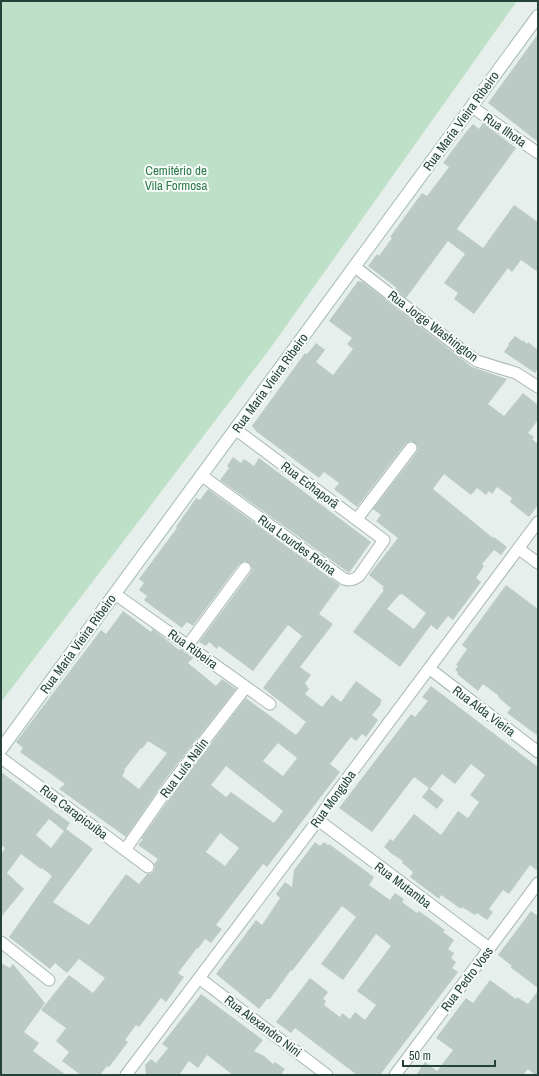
<svg xmlns="http://www.w3.org/2000/svg" width="539" height="1076" viewBox="0 0 539 1076" font-family="'Archivo Narrow',sans-serif">
  <rect width="100%" height="100%" fill="#e6efeb"/>
  <path fill="#bfe0c8" d="M1 1H517L269 350 1 702Z"/>
  <path fill="#bbcac4" fill-rule="evenodd" d="M538 34V142L488 103Z
    M483 123 516 148 457 229 483 248 514 205 538 222V272L521 260 512 272 508 268 474 314 454 299 458 293 444 283 465 254 448 241 406 298 394 288 398 289 368 266 377 254 379 256 392 238 390 237 422 193 427 196 449 167 443 163 466 132 473 124 479 129Z
    M358 281 363 282 472 367 507 379 488 404 504 416 523 393 538 405V420L528 433 534 437 532 439 538 444V505L529 517 510 502 512 498 497 487 492 494 489 491 486 495 477 488 471 495 444 474 433 489 493 538 494 537 507 547 501 555 494 550 482 564 484 566 476 578 481 582 453 620 448 616 437 630 431 625 400 667 353 632 384 590 382 589 384 587 369 575 398 538 376 521 381 515 373 509 417 452 418 448 417 445 411 441 406 443 357 507 334 489 339 483 324 472 319 478 257 432 252 426 305 353 307 354 316 343 325 350 316 362 333 375 353 349 347 344 352 338 329 321ZM400 594 401 595 402 594 426 613 414 629 387 609Z
    M515 336 522 341 523 340 527 344 528 342 538 350V368L535 373 504 352 509 345 508 344Z
    M233 457 241 463 244 459 254 466 259 458 371 542 349 573 220 480 229 468 227 466Z
    M208 489 340 585 319 614 333 624 300 667 311 675 305 683 309 689 305 694 322 707 332 695 341 702 356 681 382 700 380 703 381 704 372 715 378 720 366 737 362 734 356 741 351 737 330 764 340 772 267 867 263 864 216 925 222 929 211 943 205 939 198 949 197 948 178 973 184 977 166 1002 161 998 139 1027 136 1025 125 1040 128 1042 109 1067 107 1066 100 1075H81L62 1061 69 1052 56 1041 66 1028 41 1010 69 975 93 993 105 978 79 959 67 973 55 963 50 969 9 937 52 876 42 868 41 869 21 854 7 873 24 889 1 917V854L5 848 1 845V772L70 823 66 829 93 849 53 902 89 925 126 874 139 884 147 874H150L154 871 155 867 154 864 158 859 138 845 143 839H141L179 785 246 698 296 735 306 722 263 688 302 636 288 625 253 671 219 646 217 649 209 642 206 646 199 642 251 572 252 568 249 563 245 561 239 564 193 626 187 622 182 628 149 604 144 600 147 596 139 590 144 583 139 579 177 528 176 527 196 498 200 500ZM278 743 297 758 283 776 263 761ZM226 766 283 811 274 823 231 792 226 797 211 785ZM49 819 64 831 51 848 36 835ZM220 833 239 848 225 866 206 852Z
    M506 585 538 609V736L507 713 511 708 498 697 499 696 483 684 478 691 457 674 458 672 455 670 458 666 456 665 467 649 462 645Z
    M123 611 151 632 153 629 179 650 180 649 193 658 188 663 216 686 222 679 236 689 167 777 126 837 59 789 65 784 20 752 23 748 16 742 101 630 106 634ZM148 741 167 753 139 789 122 776 125 771 124 770 141 748 142 749Z
    M431 686 538 767V871L530 865 509 894 503 890 489 909 493 912 487 920 477 913 475 915 462 907 461 909 441 895 439 899 410 877 413 872 402 863 403 861 389 852V851L384 847 390 839 393 841 414 814 441 835 458 811 468 818 479 802 470 795 485 775 471 764 455 784 442 774 430 789 444 800 437 809 422 797 429 788 414 777 372 832 339 808 411 714 415 717 428 701 422 697Z
    M315 842 320 846 324 842 328 845 329 844 374 877 369 885 390 900 395 893 404 899 402 902 417 913 419 911 445 930 443 932 454 940 448 949 454 953 451 958 456 962 452 968 458 972 380 1075H357L295 1028 291 1033 276 1022 310 978 328 992 323 999 326 1001 324 1005 340 1017 342 1013 350 1019 355 1012 365 1020 376 1005 357 991 391 946 376 934 343 980 321 964 356 917 342 906 292 971 291 970 270 999H267L259 1009 216 974 256 920 262 925 280 898 276 894 285 882 292 887 294 870Z
    M531 911 538 916V988L510 967 512 966 498 955Z
    M1 963 10 968 13 964 45 1003 24 1032 39 1043 33 1051 66 1075H1Z
    M490 980 516 999 517 997 528 1004 538 991V1075H535L528 1069 523 1075H416L425 1062 437 1071 453 1050 436 1038 466 998 473 1003Z
    M201 994 263 1040 254 1051 264 1056 273 1064 275 1062 285 1069 282 1073 285 1075H233L207 1055 198 1068 189 1061 179 1075H146L145 1065 151 1059 156 1063 168 1048 162 1044Z"/>
  <g fill="none" stroke-linecap="round" stroke-linejoin="round">
    <defs>
      <path id="street" d="M472 107 538 153
        M355 267 467 354 477 361 516 373 538 387
        M201 475 344 579C350 581 354 580 359 576L384 540 235 429
        M357 519 411 448
        M519 549 538 563
        M115 594 270 704
        M188 645 245 568
        M430 669 538 752
        M1 758 148 867
        M318 820 489 948
        M125 850 173 781 246 687
        M1 942 49 980
        M199 978 327 1075
        M126 1075 318 820 331 800 538 522
        M395 1075 538 883"/>
      <path id="secondary" d="M1 749 538 16"/>
    </defs>
    <use href="#street" stroke="#a8b8b2" stroke-width="13"/>
    <use href="#secondary" stroke="#a4bbb3" stroke-width="14"/>
    <use href="#street" stroke="#fff" stroke-width="11"/>
    <use href="#secondary" stroke="#fff" stroke-width="12"/>
  </g>
  <g text-anchor="middle" dominant-baseline="central" stroke-width="4" stroke-linejoin="round" paint-order="stroke">
    <g font-size="13" fill="#24423a" stroke="#f7fbf9">
      <text transform="translate(461 121) rotate(-54)">Rua Maria Vieira Ribeiro</text>
      <text transform="translate(505 130) rotate(35)">Rua Ilhota</text>
      <text transform="translate(433 326) rotate(37)">Rua Jorge Washington</text>
      <text transform="translate(270 383) rotate(-54)">Rua Maria Vieira Ribeiro</text>
      <text transform="translate(310 485) rotate(37)">Rua Echaporã</text>
      <text transform="translate(297 545) rotate(36)">Rua Lourdes Reina</text>
      <text transform="translate(78 644) rotate(-54)">Rua Maria Vieira Ribeiro</text>
      <text transform="translate(193 649) rotate(36)">Rua Ribeira</text>
      <text transform="translate(484 711) rotate(37)">Rua Alda Vieira</text>
      <text transform="translate(184 768) rotate(-53)">Rua Luís Nalin</text>
      <text transform="translate(333 799) rotate(-54)">Rua Monguba</text>
      <text transform="translate(74 812) rotate(37)">Rua Carapicuíba</text>
      <text transform="translate(403 885) rotate(37)">Rua Mutamba</text>
      <text transform="translate(467 979) rotate(-53)">Rua Pedro Voss</text>
      <text transform="translate(263 1026) rotate(37)">Rua Alexandro Nini</text>
    </g>
    <g font-size="13" fill="#2d7a4b" stroke="#f7fbf9">
      <text x="176" y="170">Cemitério de<tspan x="176" dy="15">Vila Formosa</tspan></text>
    </g>
  </g>
  <rect width="539" height="1076" fill="none" stroke="#24423a" stroke-width="4"/>
  <path d="M403 1060v6h92v-6" fill="none" stroke="#24423a" stroke-width="2"/>
  <text x="409" y="1060" font-size="12" fill="#24423a" stroke="#f7fbf9" stroke-width="3" paint-order="stroke">50 m</text>
</svg>
